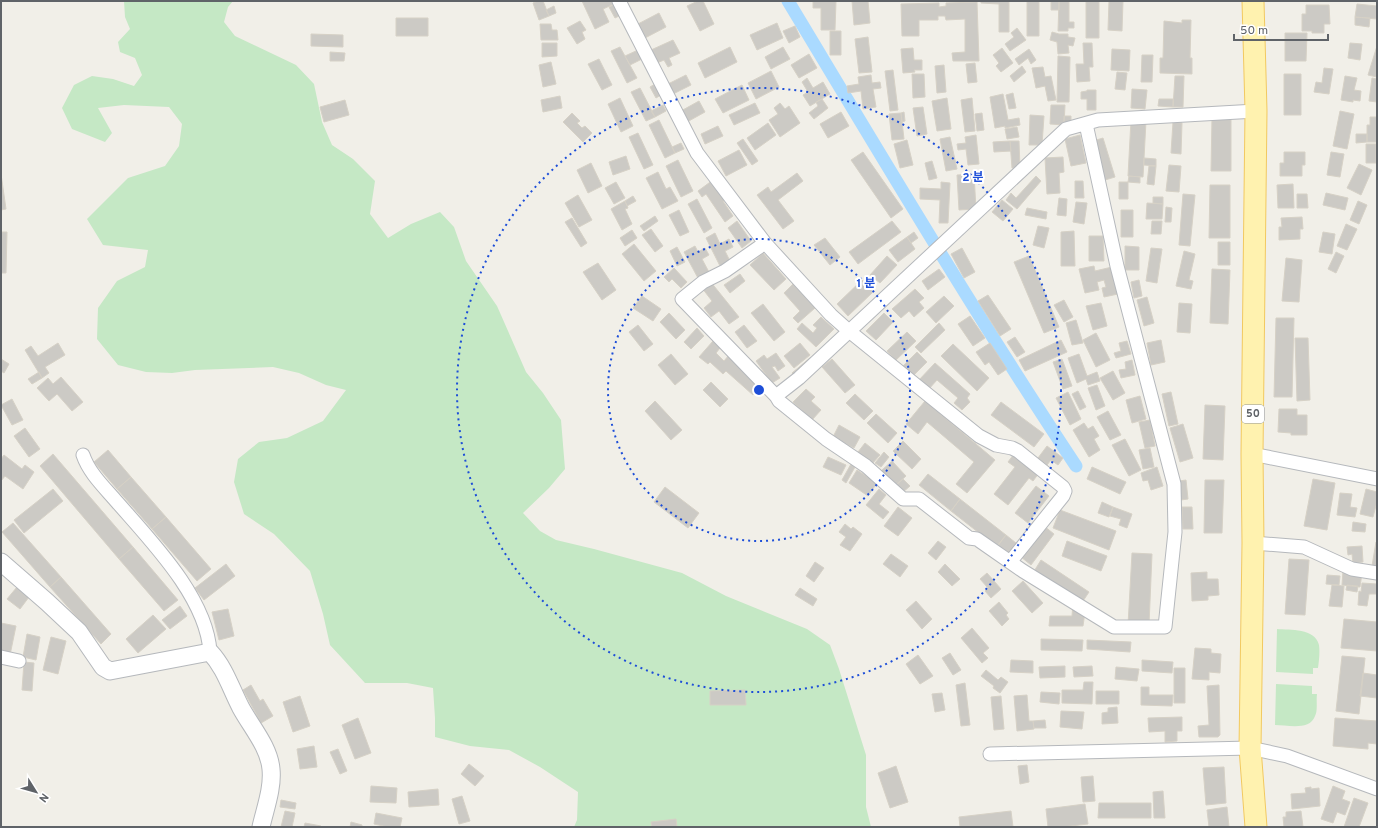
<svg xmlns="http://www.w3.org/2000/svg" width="1378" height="828" viewBox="0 0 1378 828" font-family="Overpass,'Noto Sans KR',sans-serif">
  <rect width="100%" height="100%" fill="#f1efe8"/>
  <path fill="#c5e8c5" d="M124 1H233L228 7 224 22 235 36 296 65 314 84 322 122 332 145 353 159 375 181 370 214 388 238 411 224 440 212 454 227 466 261 497 306 526 372 543 393 561 420 565 469 549 488 523 513 540 531 556 540 594 549 682 573 726 596 807 629 830 645 839 669 866 755V807L871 827H574L577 820 578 792 540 767 509 750 470 746 435 737V718L433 688 407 683H365L330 645 323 614 310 571 274 534 244 514 234 482 238 459 259 442 287 438 323 421 346 390 326 385 299 373 273 367 195 370 172 373 146 372 118 365 97 339 98 308 117 281 145 267 148 250 103 245 87 219 128 178 165 166 179 146 182 124 169 107 124 105 98 108 112 133 105 142 72 129 62 108 74 85 92 76 113 79 134 86 142 75 135 58 120 52 118 42 130 29 125 17Z
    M1277 629C1290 630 1315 628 1319 645 1320 652 1319 661 1318 668H1313V674L1276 672Z
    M1276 684 1312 686V694H1317C1316 701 1318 710 1315 716 1310 731 1287 725 1275 725Z"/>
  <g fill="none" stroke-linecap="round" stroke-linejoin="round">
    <path stroke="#aadaff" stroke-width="13" d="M788 1C882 157 975 314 1076 466"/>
  </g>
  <path fill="#cccac5" stroke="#d6d1c6" d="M538 1H543L549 16 539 20 533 3Z
    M582 1H612L614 4 603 9 609 22 595 29Z
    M698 1H703L714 24 700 31 687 6Z
    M813 1H836L835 30H821V8H813Z
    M852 1H868L870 23 854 25Z
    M981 1H1009V32H999V4L981 3Z
    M1027 1H1039V36H1027Z
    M1051 1H1059V10H1051Z
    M1059 1H1069V22H1074V28H1068V31H1058Z
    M1086 1H1099V38H1086Z
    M1109 1H1123L1122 31 1108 30Z
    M977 2 979 61H953L952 53 965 52V19L946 20 945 16H938V20H919V36H902L901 4 939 3V7L946 6V3Z
    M616 4 621 15 615 18 609 7Z
    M1357 4 1377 6V19L1355 17Z
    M1306 5H1329L1330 24H1324V33H1312V31H1302V14H1306Z
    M554 6 556 13 549 16 546 10Z
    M659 13 666 27 645 38 638 24Z
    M1355 17 1370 18 1369 27 1355 25Z
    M396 18H428V36H396Z
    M1182 20H1191L1190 58H1192V74L1160 73V58H1163L1164 21 1182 23Z
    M580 21 586 30 582 32 585 39 577 44 567 28Z
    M777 23 783 38 757 50 750 35Z
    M540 24H551L552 30H557L558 40H541Z
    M795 26 800 37 789 43 783 31Z
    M1017 28 1026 40 1010 51 1005 44 1014 37 1011 33Z
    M830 31H841V55H830Z
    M1052 32 1059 34H1068V37L1075 38 1073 46 1068 45 1069 53 1058 54 1057 42 1050 40Z
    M1285 33H1307L1306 61H1285Z
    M311 34 343 35V47L311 46Z
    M868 37 872 72 859 73 855 39Z
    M673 40 680 53 669 58 672 65 668 67 664 60 657 63 651 50Z
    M542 43H557V56L542 57Z
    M1083 43H1092L1093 67H1089L1090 81 1077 82 1076 64H1084Z
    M1350 43 1362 44 1360 60 1348 58Z
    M1377 46V77L1368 75Z
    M620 47 637 78 627 83 611 51Z
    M730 47 737 62 705 78 698 63Z
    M783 47 790 59 771 69 765 57Z
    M913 48 914 60H922V70H914L915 72 903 73 901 49Z
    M1002 48 1013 63 1001 72 996 66 999 63 993 55Z
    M1029 49 1036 60 1031 64 1028 58 1019 65 1015 59Z
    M1112 49 1130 50 1129 71 1111 70Z
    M638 50 642 59 630 65 625 56Z
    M330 52 345 53 344 61H330Z
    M809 54 817 68 799 78 791 65Z
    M1142 55H1153L1152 82H1141Z
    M1058 56 1070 57 1069 102H1057Z
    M599 59 612 85 602 90 588 64Z
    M551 62 556 84 543 87 539 65Z
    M975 63 977 82 968 83 966 64Z
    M944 65 946 92 937 93 935 66Z
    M1022 66 1026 72 1014 82 1010 76Z
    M1043 67 1045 77 1051 76 1056 100 1048 101 1045 86 1036 88 1032 68Z
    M1324 68 1333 69 1329 94 1314 92 1316 82 1322 83Z
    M893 70 898 110 890 111 885 71Z
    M771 71 779 87 756 99 748 83Z
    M1117 72 1127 73 1125 90 1115 89Z
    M912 74H924L925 97 913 98Z
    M1284 74H1301V115H1284Z
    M686 75 691 85 673 94 668 84Z
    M871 75 872 83 880 82 881 88 873 89 876 107 863 109 861 91 848 93 847 86 859 84 858 77Z
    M1175 76H1184L1183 107H1173Z
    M1345 76 1357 78 1354 90 1361 91 1360 101 1353 100V102L1341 100Z
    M807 78 813 88 823 82 830 94 810 106 803 95 808 92 802 82Z
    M1372 78 1377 79V102L1369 101Z
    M655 84 661 95 656 98 650 87Z
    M742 85 749 100 723 113 715 99Z
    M640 88 655 117 646 121 631 92Z
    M1132 89 1147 90 1145 109 1131 108Z
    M1087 90H1096V110H1087V99H1081V92L1087 91Z
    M1013 93 1016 108 1009 109 1006 95Z
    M1003 94 1008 120 1019 118 1020 125 1005 128V126L995 128 990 97Z
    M560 96 562 108 543 112 541 100Z
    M620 98 633 126 621 132 608 104Z
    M947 98 951 129 937 131 932 101Z
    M972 98 975 131 965 132 961 100Z
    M822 99 828 108 814 119 809 113 818 106 816 102Z
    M1159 99H1173V107L1158 106Z
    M345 100 349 115 324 122 320 107Z
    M699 101 705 112 687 122 681 111Z
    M755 103 760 113 734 125 729 115Z
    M780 103 785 109 789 106 800 123 780 137 769 120 778 114 774 108Z
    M663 105 666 111 655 117 651 111Z
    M1051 105H1065L1064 125 1050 124Z
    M923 107 927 134 917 136 913 108Z
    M1340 111 1354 114 1347 149 1333 146Z
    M841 112 849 126 828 138 820 124Z
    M904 112 905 121 902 122 901 113Z
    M572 113 580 121 577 123 582 128 585 126 592 133 583 142 563 122Z
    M901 113 904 139 892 140 889 114Z
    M982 113 984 130 977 131 975 114Z
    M1030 115 1044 116 1042 145H1029Z
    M1064 116H1071V125H1064Z
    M1212 117H1231V171H1211Z
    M1370 117H1377V142H1367V125H1370Z
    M659 120 675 153 665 158 649 125Z
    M1131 120 1146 121 1143 177 1128 176Z
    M1173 122 1182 123 1181 154 1171 153Z
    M768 123 776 135 755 150 747 138Z
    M718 126 723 136 705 144 701 134Z
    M1017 127 1019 137 1007 139 1005 129Z
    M638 133 653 165 644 169 629 137Z
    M1356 134H1367V142L1356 143Z
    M976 135 979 164 968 165 966 149 958 150 957 144 966 143 965 137Z
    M1080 135 1086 163 1071 166 1065 139Z
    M950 137 957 169 946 171 940 139Z
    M1103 138 1115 177 1105 180 1093 141Z
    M743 139 758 161 752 165 737 143Z
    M907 140 913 165 900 168 894 144Z
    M1010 141 1011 151 994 152 993 142Z
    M1010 141H1019L1020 168H1012Z
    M681 143 684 149 675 153 672 147Z
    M1366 144H1376V163H1366Z
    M739 150 747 165 726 176 718 161Z
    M863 152 903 209 891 218 851 160Z
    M1284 152H1305V165H1302V176H1280V163H1284Z
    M1331 152 1344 154 1340 177 1327 175Z
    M626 156 630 169 613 175 609 162Z
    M1063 157 1064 172 1059 173 1060 193 1047 194 1045 158Z
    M1144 158 1156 159V166L1144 165Z
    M678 160 693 191 681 197 666 166Z
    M932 161 937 178 929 180 925 163Z
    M591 163 602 186 588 193 577 170Z
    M1359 164 1372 170 1361 195 1347 188Z
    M1169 165 1181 166 1179 192 1166 191Z
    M1149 166H1156L1154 185 1147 184Z
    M658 172 666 189 670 187 678 201 662 209 646 178Z
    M797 173 803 181 778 200 794 221 783 229 757 195 768 187 771 192Z
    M1 174 6 209 1 210Z
    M974 174 976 209 959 210 957 175Z
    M1036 176 1041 181 1017 209 1006 200 1011 193 1016 198Z
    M1129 176 1140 177V183L1128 182Z
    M713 180 727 199 723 201 733 216 725 222 706 194 702 197 698 191Z
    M1075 181H1083L1084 198H1075Z
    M616 182 625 198 614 204 605 188Z
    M941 182 950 183 948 223H939L940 200 920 199V188L941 189Z
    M1119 182H1128V199H1119Z
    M1293 184 1294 208H1278L1277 185Z
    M1210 185H1230V238H1209Z
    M1326 193 1348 198 1345 210 1323 205Z
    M1183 194 1195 195 1190 246 1179 245Z
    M1297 194H1307L1308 208H1297Z
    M578 195 592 220 579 227 565 203Z
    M633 196 636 201 627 206 625 201Z
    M1153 197H1163V204L1153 203Z
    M1059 198 1067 199 1066 216 1057 215Z
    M697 199 712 228 704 233 688 204Z
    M1002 200 1013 209 1003 221 992 212Z
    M625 201 628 208 625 209 632 224 622 230 611 209Z
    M1358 201 1367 205 1359 224 1350 220Z
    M1076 202 1087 203 1084 224 1073 222Z
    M1147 203 1163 204 1162 219H1146Z
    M1166 207 1172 208 1171 222H1165Z
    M1027 208 1047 212 1046 219 1025 215Z
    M679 210 689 232 680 236 669 215Z
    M1121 210H1133V237H1121Z
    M655 216 658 221 644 231 640 226Z
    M1302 217 1303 229H1300V239L1279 240V227H1282L1281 218Z
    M572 218 587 243 581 247 565 222Z
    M737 221 751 241 742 248 728 228Z
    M892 221 901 232 858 264 849 252Z
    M1152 221H1162L1161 234H1151Z
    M1346 224 1357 229 1347 250 1337 246Z
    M1038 226 1049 228 1044 248 1033 245Z
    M651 229 663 246 655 252 642 235Z
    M632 230 637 238 625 246 620 238Z
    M1074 231 1075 266H1061V232Z
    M1 232H7L6 273H1Z
    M914 232 918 238 911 243 907 237Z
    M1323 232 1335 234 1332 254 1319 252Z
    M715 233 720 244 729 239 733 247 725 251 732 265 722 270 706 238Z
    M1089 236H1103L1104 261H1089Z
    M907 237 915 249 898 262 889 250Z
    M825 238 840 257 830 265 814 245Z
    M1218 242H1230V265H1218Z
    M634 244 656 271 644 281 622 254Z
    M695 246 698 252 705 248 709 255 702 259 710 274 699 280 684 252Z
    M1125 246 1139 247V270H1125Z
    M677 247 685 262 677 266 670 251Z
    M962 248 975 272 964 278 951 254Z
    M1151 248 1162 249 1157 283 1146 281Z
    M1184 251 1195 254 1189 280 1193 281 1191 289 1176 286Z
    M1336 252 1344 256 1336 273 1328 269Z
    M763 253 786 279 774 290 750 265Z
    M887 256 897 265 880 283 870 275Z
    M1029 256 1059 327 1044 333 1014 262Z
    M1286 258 1302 260 1299 302 1282 301Z
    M598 263 616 290 602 300 583 272Z
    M1094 266 1095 271 1112 267 1118 294 1104 297 1102 288 1106 287 1104 280 1097 282 1099 290 1085 293 1079 269Z
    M674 268 687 282 681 288 672 279 669 282 664 277Z
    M939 269 945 277 928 290 922 281Z
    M1212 269 1230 270 1228 324 1210 323Z
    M740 274 745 281 730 293 724 285Z
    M862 280 873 292 848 316 837 304Z
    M1139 280 1142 296 1134 298 1131 282Z
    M710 281 739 317 729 324 719 311 711 317 704 308 712 301 702 288Z
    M793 284 815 308 798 323 793 318 800 311 784 293Z
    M915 289 924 298 919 302 924 308 914 317 909 311 901 318 892 309Z
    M988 295 1011 329 1000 336 978 301Z
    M642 296 661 309 653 321 633 308Z
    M944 296 954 306 936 323 926 312Z
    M1147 297 1154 323 1144 326 1137 300Z
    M1064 300 1073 317 1064 322 1054 305Z
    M1101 303 1107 326 1093 330 1086 306Z
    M1179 303 1192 304 1190 333 1177 332Z
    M763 304 785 332 774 341 751 313Z
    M669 313 685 330 676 339 660 322Z
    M884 313 893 322 876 340 866 331Z
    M970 316 985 338 973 346 958 324Z
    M821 317 834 329 816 347 797 329 802 323 813 333 817 328 813 325Z
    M1276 318H1294L1292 397H1274Z
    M1076 320 1083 343 1072 345 1066 323Z
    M939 323 945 330 921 353 915 347Z
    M638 325 653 344 644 351 629 332Z
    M744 325 757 341 747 348 735 332Z
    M697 328 704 336 691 349 684 342Z
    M907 332 916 341 896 360 887 351Z
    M1096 333 1110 360 1096 367 1083 340Z
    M1015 337 1025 352 1017 357 1007 342Z
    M1295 338H1308L1310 400 1297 401Z
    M1061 340 1067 352 1025 371 1019 360Z
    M1161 340 1165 362 1151 365 1147 343Z
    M713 341 720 348 716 353 724 361 729 355 762 384 753 395 726 371 723 374 710 362 708 364 699 357Z
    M1127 341 1131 354 1116 358 1114 353 1121 351 1119 343Z
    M58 343 65 355 45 367 49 373 42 378 25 350 31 346 38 356Z
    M800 343 810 355 794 368 784 356Z
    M990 343 1007 369 998 375 989 362 985 365 976 352Z
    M953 344 989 378 977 391 941 356Z
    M917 352 927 362 913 376 903 366Z
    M776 353 785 366 778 371 775 366 772 367 780 378 772 383 756 361 764 355 767 359Z
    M671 354 688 374 675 385 658 365Z
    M1079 354 1087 376 1097 372 1100 381 1088 385 1086 379 1077 383 1068 358Z
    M811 357 815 362 796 378 792 373Z
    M1 359 9 364 4 373 1 371Z
    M832 359 855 385 845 393 822 367Z
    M1062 359 1072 386 1063 389 1053 362Z
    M1132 360 1135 375 1121 378 1119 370 1126 369 1125 362Z
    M935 363 970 394 967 398 970 402 962 410 954 403 958 398 937 380 928 390 918 381Z
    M1113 371 1125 393 1113 400 1100 378Z
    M39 372 42 378 32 384 28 379Z
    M61 377 83 402 72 411 57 394 49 401 37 388 48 378 53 384Z
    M711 382 728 399 720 407 703 390Z
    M1097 385 1105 406 1096 410 1088 388Z
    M806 389 815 397 811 401 821 410 812 420 793 402Z
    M1078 391 1086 407 1080 410 1072 394Z
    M1068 392 1081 419 1070 425 1056 398Z
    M1171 392 1178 424 1169 426 1162 394Z
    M855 394 873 411 864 420 846 403Z
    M1140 396 1146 419 1132 423 1126 400Z
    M12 399 23 420 12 425 1 405Z
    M655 401 682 430 671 440 645 411Z
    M925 401 995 460 967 493 956 484 974 462 927 422 918 434 906 424Z
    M1001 402 1044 434 1034 447 991 415Z
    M1205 405 1225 406 1223 460 1203 459Z
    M1279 409H1297V415H1307V435H1291V433L1278 432Z
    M1108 411 1121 435 1110 440 1097 417Z
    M876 414 897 433 888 443 867 423Z
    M1150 420 1155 446 1145 448 1139 422Z
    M1084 423 1088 429 1093 426 1099 436 1094 439 1100 450 1089 457 1073 430Z
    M1183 424 1193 458 1180 462 1170 428Z
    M839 425 860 437 854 448 833 437Z
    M25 428 40 449 29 457 14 436Z
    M1125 439 1141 470 1129 476 1112 445Z
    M903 441 921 459 912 469 893 451Z
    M865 443 880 455 872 464 858 452Z
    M1047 446 1063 458 1058 465 1051 460 1047 465 1038 458Z
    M1150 448 1154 467 1143 469 1139 450Z
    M108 450 131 477 117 489 94 462Z
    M884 452 889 457 881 467 875 463Z
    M53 454 133 547 119 559 40 466Z
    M1014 454 1039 473 1033 481 1029 478 1008 505 994 494 1015 467 1008 462Z
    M4 455 22 469 25 465 34 472 23 489 5 476 1 481V459Z
    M828 457 846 465 841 475 823 467Z
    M892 461 906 476 895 486 881 471Z
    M851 464 855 467 846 483 842 480Z
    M1092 467 1126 482 1120 494 1087 479Z
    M1157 467 1163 486 1151 490 1148 480 1143 481 1141 473Z
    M857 470 877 483 868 496 849 483Z
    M928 474 960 499 951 511 919 485Z
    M131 477 166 517 152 529 117 489Z
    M903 479 910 486 902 493 895 486Z
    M1313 479 1335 483 1327 530 1304 526Z
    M1186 480 1188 499 1181 500 1179 481Z
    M1205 480H1224L1222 533H1204Z
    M1036 486 1049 496 1028 523 1015 513Z
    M665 487 699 513 688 528 654 502Z
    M53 489 63 501 24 533 14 520Z
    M879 489 886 495 879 504 889 512 883 519 866 505Z
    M1366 489 1377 492V502L1373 517 1360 514Z
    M1340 493 1352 494 1350 507 1357 508 1355 517 1337 515Z
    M960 499 1006 535 997 547 951 511Z
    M1102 502 1113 507 1109 517 1098 513Z
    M898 507 912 518 898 536 884 526Z
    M1113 507 1132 514 1127 528 1119 525 1121 519 1110 516Z
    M1182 507H1192L1193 529H1183Z
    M1060 510 1116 531 1109 550 1053 528Z
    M166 517 211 569 197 581 152 529Z
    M1353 522 1366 524 1365 532 1352 531Z
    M13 523 61 577 50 587 2 532Z
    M845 524 851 529 853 527 862 534 850 551 840 545 846 537 839 532Z
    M1044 526 1054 534 1031 565 1021 557Z
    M1006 535 1016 543 1007 554 997 546Z
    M938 541 946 547 936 560 928 553Z
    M1067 541 1107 556 1101 571 1062 556Z
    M1376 542H1377V567L1372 566Z
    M1362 546 1363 562 1353 563 1352 554 1348 555 1347 547Z
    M133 547 178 600 164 611 119 559Z
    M1132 553 1152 554 1149 625H1128Z
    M891 554 908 566 900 577 883 564Z
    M1289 559 1309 560 1305 615 1285 614Z
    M1041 560 1089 592 1081 604 1033 573Z
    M815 562 824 568 814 582 806 576Z
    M226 564 235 576 204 600 195 588Z
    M945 564 960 579 952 586 938 572Z
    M1343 571 1362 573 1360 587 1342 585Z
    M1207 572V579H1218L1219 595 1208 596V600L1192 601 1191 573Z
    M987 573 1001 589 991 598 985 591 988 588 980 579Z
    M1327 575 1340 576 1339 585 1326 584Z
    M61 577 111 634 101 644 50 587Z
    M1023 581 1043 603 1032 613 1012 591Z
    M1362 583 1377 584V594H1369L1367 606 1358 605 1359 591 1361 592Z
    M1332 585 1344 586 1342 607 1329 606Z
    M1347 585 1358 586 1357 592 1346 590Z
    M17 587 29 597 20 609 7 599Z
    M800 588 817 599 813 606 795 595Z
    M916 601 932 619 922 629 906 610Z
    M999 602 1008 613 1006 615 1009 619 1002 626 989 611Z
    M1073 603 1085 612 1083 626H1049L1050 616H1072Z
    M180 606 187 616 170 629 162 620Z
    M228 609 234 636 219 640 212 612Z
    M153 615 166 629 138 653 126 639Z
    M1344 619 1377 622V651L1341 648Z
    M1 623 16 626 10 655 1 653Z
    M972 628 989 648 983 653 988 658 982 663 961 638Z
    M27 634 40 637 36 660 23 657Z
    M51 637 66 641 58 674 43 670Z
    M1041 639 1083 640 1082 651 1041 650Z
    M1087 640 1131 642 1130 652 1087 649Z
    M1195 648 1211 649V653L1221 654 1220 673 1209 672V680L1192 679Z
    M950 653 961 670 953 675 942 658Z
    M918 655 933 676 920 684 906 664Z
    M1342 656 1365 658 1359 714 1336 711Z
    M1011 660 1033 661V673L1010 672Z
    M1142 660 1173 662 1172 673 1142 671Z
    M24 662 34 663 32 691 22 690Z
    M1065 666V677L1040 678 1039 667Z
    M1092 666 1093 676 1074 677 1073 667Z
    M1116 667 1139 669 1137 681 1115 679Z
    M1174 668H1185V703H1174Z
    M986 670 998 680 1001 677 1008 682 1000 693 993 688 994 686 981 676Z
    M1363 673 1377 675V698L1360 696Z
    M1084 682H1093L1092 704 1062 703V690H1083Z
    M965 683 970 725 961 726 956 685Z
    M251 685 260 701 263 699 273 716 261 723 243 690Z
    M1219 685 1220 735 1218 737H1199L1198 726 1209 725 1207 686Z
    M1141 687H1149V695H1173L1172 706 1141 705Z
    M745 690 746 705H710V691Z
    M1096 691H1119V704H1096Z
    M1041 692 1060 693 1059 704 1040 702Z
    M942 693 945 710 935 712 932 694Z
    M1027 695 1029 721H1033L1034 729 1017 731 1014 696Z
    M300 696 310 726 293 732 283 702Z
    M1001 696 1004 729 994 730 991 697Z
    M1117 707 1118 723 1102 724V713L1108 712V708Z
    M1061 711 1084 712 1082 729 1060 727Z
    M1182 717V731H1177V741L1165 742V731L1149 732 1148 718Z
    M358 718 371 753 355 759 342 725Z
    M1335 718 1377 721V744L1368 743V749L1333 746Z
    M1045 720 1046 728H1034L1033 721Z
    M314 746 317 767 300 769 297 749Z
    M338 749 347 771 340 774 330 752Z
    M469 764 484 776 475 786 461 774Z
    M1027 765 1029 782 1020 784 1018 766Z
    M896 766 908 802 890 808 878 773Z
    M1224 767 1226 803 1206 805 1203 768Z
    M1093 776 1095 801 1083 802 1081 777Z
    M371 786 397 788 396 803 370 802Z
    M1333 786 1345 791 1342 799 1350 802 1345 815 1337 812 1333 823 1321 819Z
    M1311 787V789L1319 788 1320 806 1292 809 1291 794 1306 793 1305 788Z
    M438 789 439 805 409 807 408 792Z
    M1163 791 1165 818H1154L1153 792Z
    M462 796 470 821 459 824 452 799Z
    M1354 798 1368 803 1359 827H1344Z
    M281 800 296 803 295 809 280 807Z
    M1099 803H1151V818H1098Z
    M1085 804 1088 824 1062 827H1048L1046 809Z
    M1227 807 1229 827H1209L1207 810Z
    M285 811 295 813 292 827H281Z
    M1011 811 1013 827H960L959 817Z
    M1301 811 1303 827H1306H1284L1283 817H1286V812Z
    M376 813 402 818 400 827H388L374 824Z
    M676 819 677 827H652L651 822Z
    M351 822 362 825V827H350Z
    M305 823 321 826V827H304Z"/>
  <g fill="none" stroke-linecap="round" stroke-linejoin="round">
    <defs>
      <path id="minor" d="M619 1 697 153 765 243 831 315 849 331 979 436 996 445 1012 448 1018 451 1063 487 1065 491 1063 496 1010 562
        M765 243 725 271 703 282 682 299 776 396 779 401 826 439 866 466 903 499H919L969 538 977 539 1023 571 1114 627H1165L1175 532 1174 484 1117 266 1086 124
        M776 396 799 378 1066 129 1098 120 1256 111
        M1252 454 1377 479
        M83 455C89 473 105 488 117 502 151 541 207 598 210 652
        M1253 543 1304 547 1352 569 1377 573
        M1 657 19 661
        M990 754 1250 748 1287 756 1377 789"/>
      <path id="tertiary" d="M1 562 47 602 79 632 103 667 110 671 210 652C225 668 231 689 241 708 252 728 269 747 271 769 273 788 265 809 261 827"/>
      <path id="primary" d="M1253 1 1256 111 1252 454 1253 543 1250 748 1256 827"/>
    </defs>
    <use href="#minor" stroke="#b5b8bc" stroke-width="15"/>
    <use href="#tertiary" stroke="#b5b8bc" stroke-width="19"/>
    <use href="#primary" stroke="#f2c960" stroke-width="23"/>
    <use href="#minor" stroke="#fff" stroke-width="13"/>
    <use href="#tertiary" stroke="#fff" stroke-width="17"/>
    <use href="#primary" stroke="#fff2af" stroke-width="21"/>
  </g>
  <g fill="none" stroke="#1d4ed8" stroke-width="2" stroke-dasharray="2 4">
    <circle cx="759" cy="390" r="151"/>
    <circle cx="759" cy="390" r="302"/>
  </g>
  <g text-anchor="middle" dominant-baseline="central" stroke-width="4" stroke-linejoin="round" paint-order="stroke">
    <rect fill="#fff" stroke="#8f9295" stroke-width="1" x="1242" y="405" width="22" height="18" rx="3"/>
    <g font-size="11" font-weight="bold" fill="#5f6368">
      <text x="1253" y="414">50</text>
    </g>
  </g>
  <circle cx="759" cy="390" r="6" fill="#1d4ed8" stroke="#fff" stroke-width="2"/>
  <g font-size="12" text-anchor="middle" font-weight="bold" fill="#1d4ed8" stroke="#fff" stroke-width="4" stroke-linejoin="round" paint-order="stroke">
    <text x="973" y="181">2 분</text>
    <text x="866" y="287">1 분</text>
  </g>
  <rect width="1378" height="828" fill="none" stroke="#5f6368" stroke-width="4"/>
  <g transform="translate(36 792) rotate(127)" stroke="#ffffff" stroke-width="3" paint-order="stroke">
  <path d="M0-3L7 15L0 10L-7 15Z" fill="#5f6368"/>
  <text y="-6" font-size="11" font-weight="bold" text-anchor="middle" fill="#5f6368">N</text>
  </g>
  <path d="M1234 34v6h94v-6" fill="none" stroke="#5f6368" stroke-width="2"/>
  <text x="1240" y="34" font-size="12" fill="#5f6368" stroke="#ffffff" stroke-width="3" paint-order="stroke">50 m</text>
</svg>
